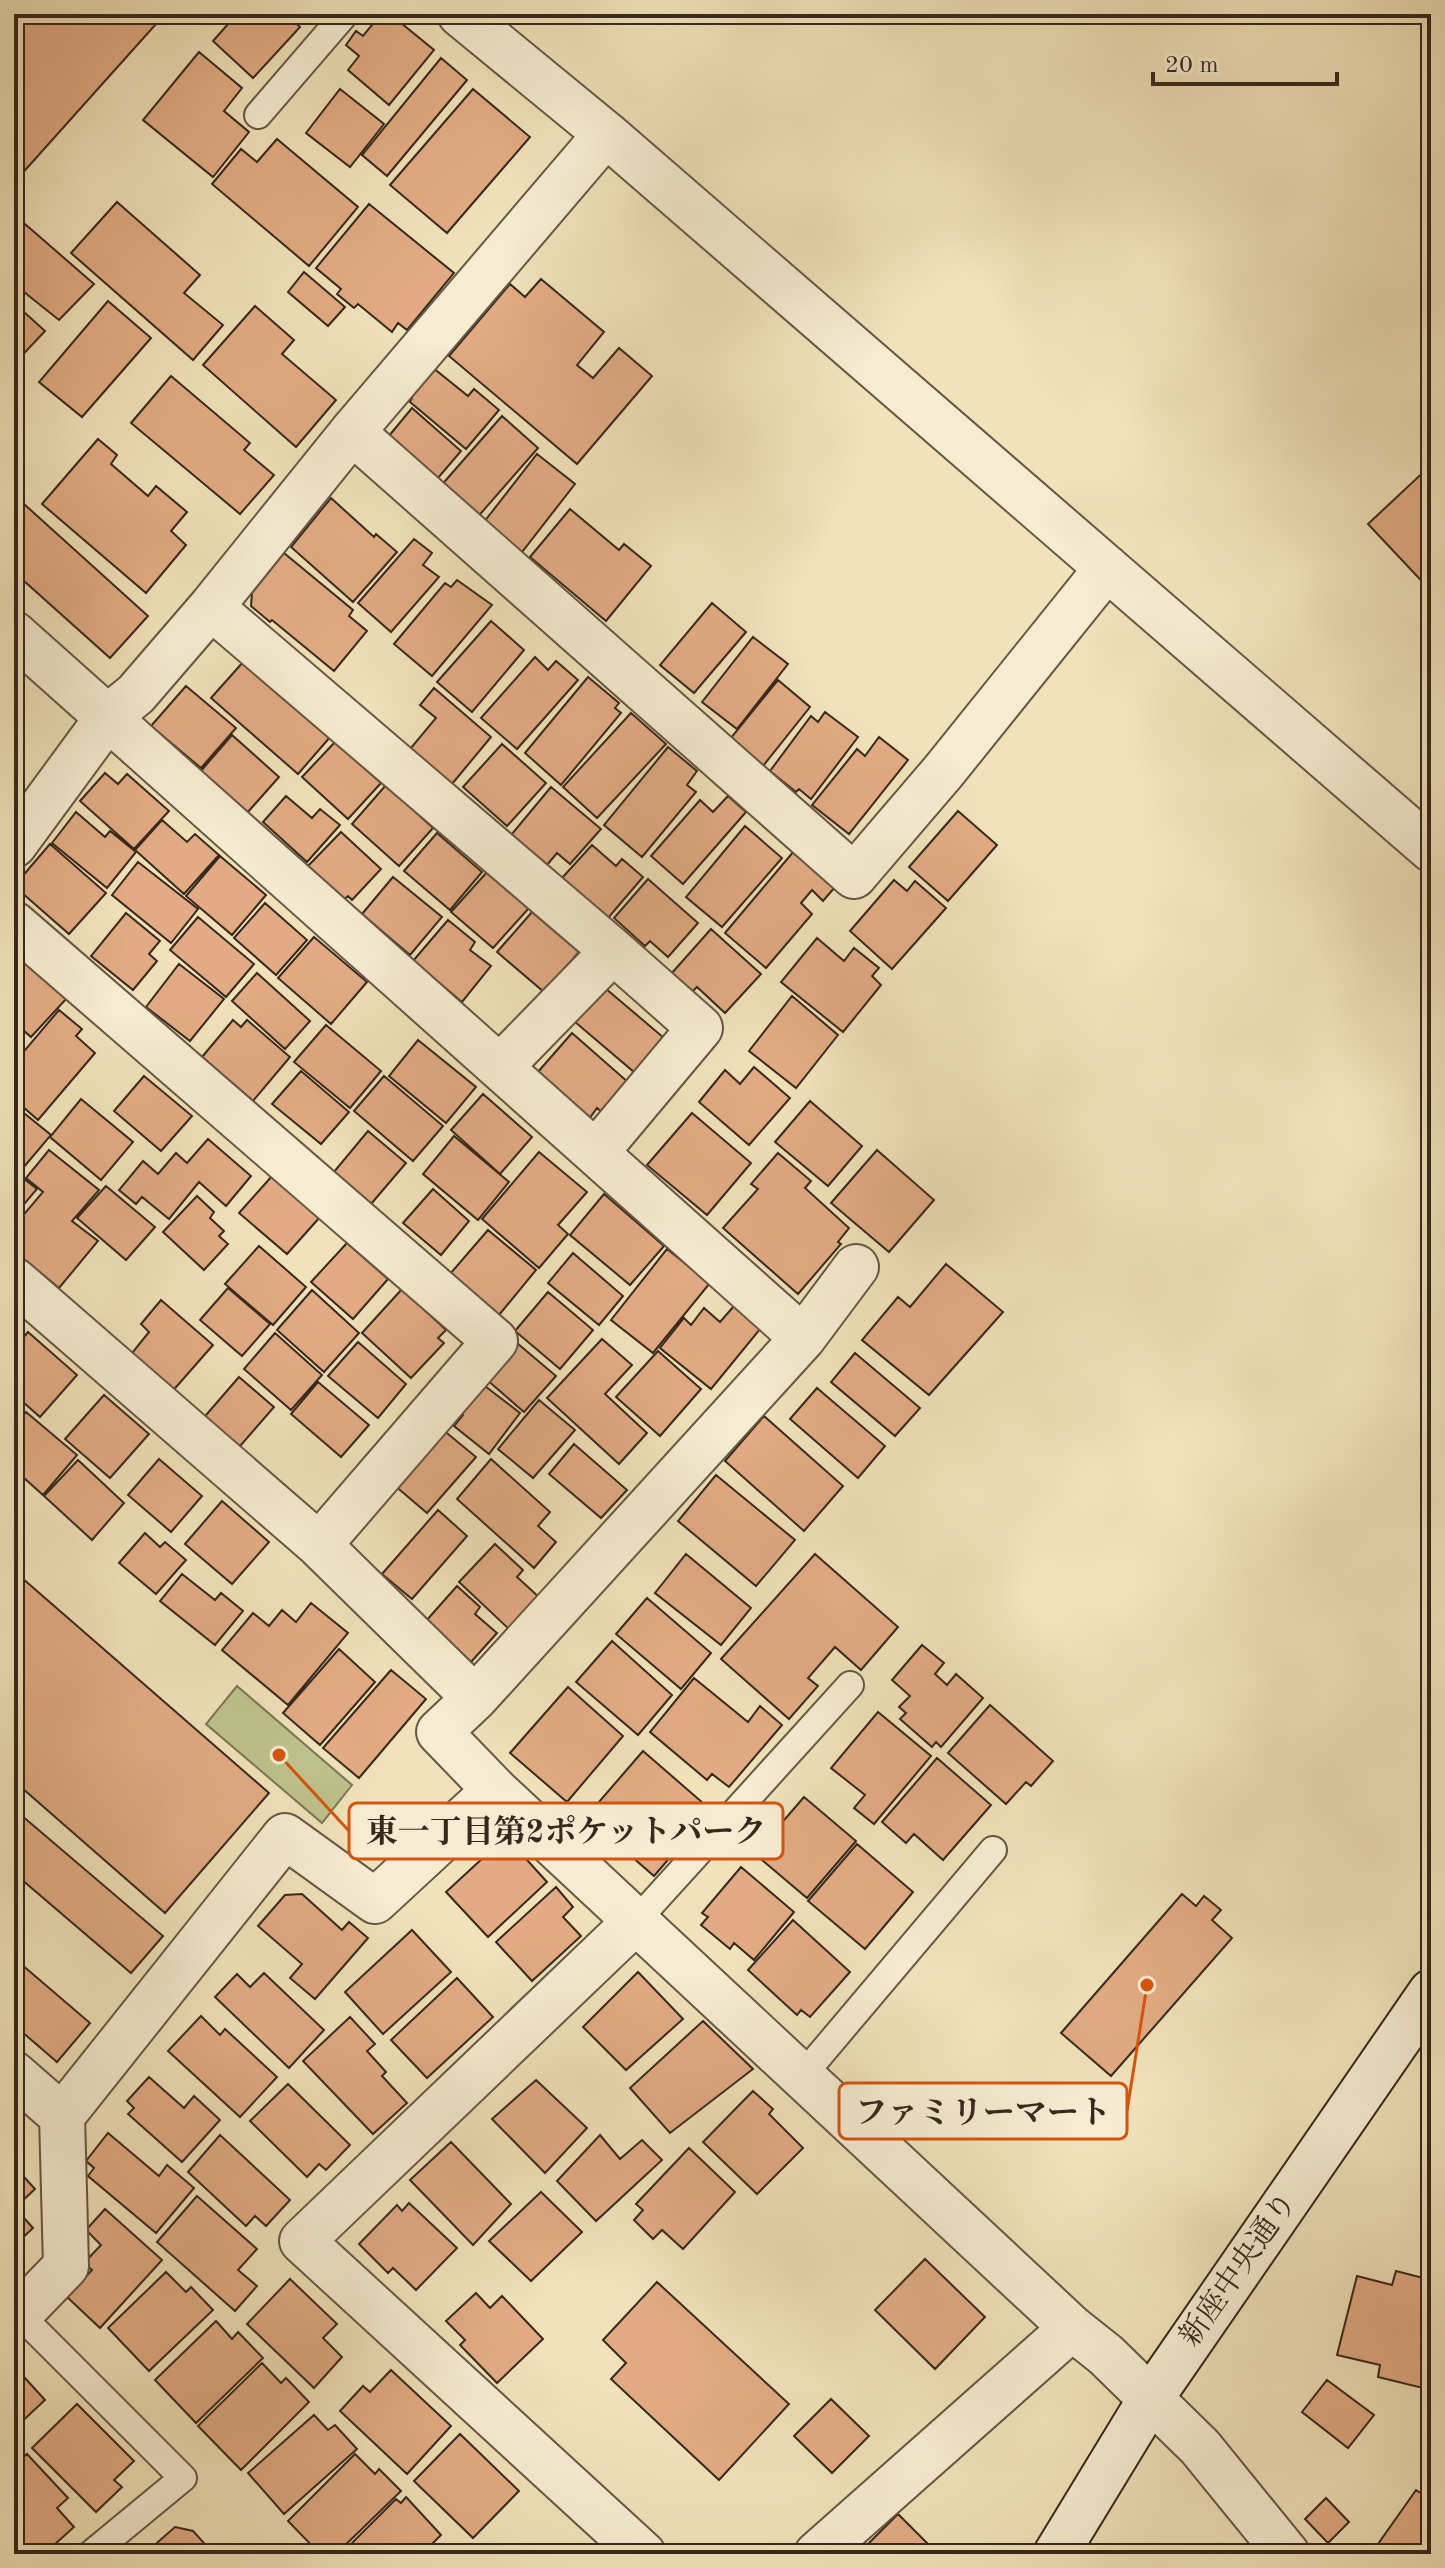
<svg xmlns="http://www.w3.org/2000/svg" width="1445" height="2568" viewBox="0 0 1445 2568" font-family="'Old Standard TT','Noto Serif JP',serif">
  <rect width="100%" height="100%" fill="#f1e2b9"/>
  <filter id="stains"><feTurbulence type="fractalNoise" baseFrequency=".0025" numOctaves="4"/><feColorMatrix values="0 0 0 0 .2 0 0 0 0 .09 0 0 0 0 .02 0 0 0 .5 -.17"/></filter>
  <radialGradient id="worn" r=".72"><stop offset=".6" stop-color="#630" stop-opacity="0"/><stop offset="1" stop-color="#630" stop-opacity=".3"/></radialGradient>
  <path fill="#bec28c" stroke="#7a7554" stroke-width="2" d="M237 1686 352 1785 322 1823 206 1724Z"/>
  <path fill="#e2ab83" stroke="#37281d" stroke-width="2" d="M14 14H165L19 177 14 172Z
    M237 14H286L300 27 253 78 213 41Z
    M381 14H390L434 50 389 105 348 70 359 56 346 45 356 31 363 36Z
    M199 52 242 88 224 111 249 132 213 177 143 120Z
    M441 58 467 80 387 176 362 155Z
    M340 89 384 124 350 167 306 133Z
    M473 89 530 137 447 233 390 185Z
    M277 139 358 207 309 266 212 184 241 149 257 162Z
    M117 202 200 275 184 293 223 325 193 360 71 253Z
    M369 204 454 273 407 330 398 323 392 332 358 304 354 308 337 294 341 289 316 268Z
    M25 224 94 284 59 320 14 284V234Z
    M304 272 345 307 328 326 288 292Z
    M541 279 604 332 577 365 593 378 619 348 652 376 577 464 449 356 510 284 525 297Z
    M108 301 151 338 82 417 39 382Z
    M14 303 45 331 14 364Z
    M255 306 294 340 282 354 336 400 296 447 203 365Z
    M432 367 468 396 474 389 499 410 466 449 410 402 412 398 409 395Z
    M171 376 250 443 244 450 274 475 240 514 131 423Z
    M412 408 461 451 432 485 388 437Z
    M502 416 538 448 475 520 439 488Z
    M98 439 117 455 111 464 148 496 156 486 187 512 171 531 186 545 146 593 42 504Z
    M537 454 575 484 522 552 484 522Z
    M1431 465V591L1368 524Z
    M14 495 148 616 110 658 14 572Z
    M331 498 374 537 376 534 397 552 353 602 291 547Z
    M570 509 619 550 624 544 651 566 606 621 530 557Z
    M414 539 432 553 423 565 439 577 391 632 358 603Z
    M284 553 353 610 349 616 367 631 334 671 272 620 270 622 251 606 252 593Z
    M457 580 492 605 432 676 394 644 445 583 451 587Z
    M712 603 746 632 694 693 660 665Z
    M491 621 524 650 472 712 437 682Z
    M753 637 788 664 737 729 702 702Z
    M535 657 548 670 556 661 578 680 517 749 481 718Z
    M244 661 331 736 298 774 211 698Z
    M588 677 619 703 615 708 621 713 561 785 525 753Z
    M778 680 810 707 763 766 730 739Z
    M186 686 236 728 201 768 151 726Z
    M434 688 491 737 452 784 410 749 436 718 420 705Z
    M825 712 858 737 811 799 799 789 796 792 770 771 811 716 818 722Z
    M631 713 666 744 597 818 563 787Z
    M232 735 279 777 247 813 200 772Z
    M879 737 908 760 849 834 812 805 857 749 865 756Z
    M335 742 381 783 348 819 302 777Z
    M502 744 546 783 507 826 463 787Z
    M668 747 697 771 687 785 696 792 642 857 604 825Z
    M105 773 118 784 127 774 169 811 134 849 80 801Z
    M386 785 433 828 399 866 352 824Z
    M551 787 601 829 570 864 557 853 547 865 511 835Z
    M286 796 312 818 320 809 340 825 307 862 263 822Z
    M728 796 746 812 683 884 651 856 700 800 713 812Z
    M958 811 997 845 948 901 909 867Z
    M76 812 105 837 110 831 136 852 107 888 52 843Z
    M162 820 187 842 195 834 219 855 184 894 135 850Z
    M745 826 782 858 722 927 686 897Z
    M341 832 381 869 352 900 348 896 341 902 306 868Z
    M437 833 482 872 450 910 404 871Z
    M50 844 106 893 69 934 14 886Z
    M592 845 616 866 622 859 643 877 608 918 562 878Z
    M794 851 835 887 823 901 812 890 801 903 812 914 766 968 725 933Z
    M220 856 266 895 232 935 186 896Z
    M138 862 198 909 171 943 112 895Z
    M488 871 529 908 493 948 451 912Z
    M393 877 442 917 410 955 362 914Z
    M648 879 698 923 668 957 650 941 645 946 614 918Z
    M894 880 907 891 915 881 946 908 892 969 850 931Z
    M265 903 307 940 276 975 234 938Z
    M532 912 579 952 544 992 497 952Z
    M126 913 160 941 149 954 157 961 133 990 91 956Z
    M198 917 254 964 226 997 170 950Z
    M448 920 475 942 470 950 491 966 462 1002 413 961Z
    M711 929 761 974 725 1013 697 987 692 992 671 974Z
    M314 937 367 982 331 1024 278 978Z
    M817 938 844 961 854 948 879 968 872 976 881 985 843 1032 781 982Z
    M14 950 67 998 31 1037 14 1022Z
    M179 964 224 999 190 1041 146 1007Z
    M257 973 310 1021 285 1049 232 1001Z
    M605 988 664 1038 634 1072 575 1022Z
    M792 996 838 1035 796 1088 749 1051Z
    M59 1010 82 1029 76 1036 95 1053 38 1120 14 1099V1063Z
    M233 1020 241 1027 247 1020 290 1057 253 1101 202 1057Z
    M326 1025 381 1071 350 1108 294 1062Z
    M572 1033 629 1083 603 1113 597 1108 589 1119 537 1073Z
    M418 1040 476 1087 446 1123 389 1076Z
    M754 1067 790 1098 749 1145 699 1102 725 1070 740 1084Z
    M301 1071 349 1112 321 1144 272 1104Z
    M144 1076 192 1116 161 1151 114 1111Z
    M384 1076 443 1126 413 1161 354 1111Z
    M483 1094 532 1137 500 1174 451 1130Z
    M81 1099 133 1142 101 1180 50 1137Z
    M810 1101 862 1146 828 1186 775 1142Z
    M14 1105 51 1135 23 1168 14 1160Z
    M692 1113 751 1163 707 1215 647 1165Z
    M368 1131 406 1163 371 1204 333 1173Z
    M454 1136 509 1182 478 1220 423 1174Z
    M208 1139 251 1176 226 1206 199 1182 169 1219 142 1197 136 1204 119 1190 143 1161 158 1174 176 1153 187 1163Z
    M49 1150 99 1190 72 1221 98 1241 59 1288 14 1251V1226L43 1192 26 1178Z
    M877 1150 934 1200 889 1252 831 1203Z
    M539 1152 587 1192 558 1225 568 1234 539 1268 482 1219Z
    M778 1153 811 1181 805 1188 849 1228 838 1242 841 1244 798 1294 723 1228 758 1189 751 1184Z
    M14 1171 37 1189 14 1216Z
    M272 1176 320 1217 287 1254 239 1213Z
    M106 1186 155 1227 126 1260 77 1218Z
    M433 1189 469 1221 441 1255 403 1223Z
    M604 1194 664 1246 630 1285 570 1235Z
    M197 1196 214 1212 210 1218 224 1231 219 1236 228 1244 204 1270 163 1232Z
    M488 1230 536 1270 499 1315 450 1274Z
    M347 1243 388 1279 353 1319 311 1282Z
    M259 1246 306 1287 273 1325 225 1284Z
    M667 1249 710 1283 653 1353 611 1320Z
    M573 1253 623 1296 599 1325 548 1283Z
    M946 1264 1003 1312 929 1395 862 1340 898 1297 910 1307Z
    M228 1288 270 1324 242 1356 200 1320Z
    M402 1289 446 1330 438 1338 444 1343 411 1378 362 1333Z
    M312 1290 359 1333 324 1372 277 1330Z
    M548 1292 593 1330 560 1369 515 1331Z
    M161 1300 213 1345 170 1394 128 1358 149 1332 141 1324Z
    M734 1306 761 1328 711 1389 660 1348 684 1318 691 1325 704 1308 720 1322Z
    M28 1332 77 1375 40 1417 14 1394V1348Z
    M275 1333 322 1375 291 1410 244 1369Z
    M602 1339 632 1365 605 1394 647 1433 619 1464 547 1398Z
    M358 1342 406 1384 378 1418 328 1376Z
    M517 1343 556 1376 524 1412 486 1379Z
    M658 1351 701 1389 660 1436 616 1397Z
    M855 1353 920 1408 895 1436 831 1382Z
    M239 1377 274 1407 234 1453 200 1422Z
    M477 1380 520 1413 489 1454 454 1426 463 1415 455 1408Z
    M318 1382 369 1425 341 1457 291 1414Z
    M817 1388 885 1446 858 1478 790 1419Z
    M104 1395 149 1434 110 1478 65 1439Z
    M539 1400 575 1430 533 1478 498 1449Z
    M26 1412 77 1455 43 1495 14 1469V1426Z
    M764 1416 843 1486 804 1531 725 1461Z
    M442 1429 476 1457 427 1513 394 1485Z
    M574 1444 627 1490 601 1518 549 1474Z
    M159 1459 202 1496 171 1532 128 1495Z
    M491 1459 550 1512 538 1526 556 1542 534 1568 457 1499Z
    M78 1460 124 1503 92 1540 44 1496Z
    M716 1475 795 1540 756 1586 678 1521Z
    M222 1501 269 1542 232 1584 185 1544Z
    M438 1510 467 1536 412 1599 382 1574Z
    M145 1533 160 1547 165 1542 186 1560 156 1594 119 1563Z
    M495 1544 523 1570 517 1577 540 1598 510 1630 459 1582Z
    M686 1554 751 1608 721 1645 655 1593Z
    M815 1554 898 1627 861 1670 835 1647 808 1678 818 1686 789 1719 721 1659Z
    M14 1571 269 1793 165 1913 14 1781Z
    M182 1574 215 1600 221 1593 243 1611 215 1645 160 1601Z
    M457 1586 480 1607 475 1614 497 1633 471 1662 426 1621Z
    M647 1598 711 1653 681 1689 616 1634Z
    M311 1603 348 1633 288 1705 222 1650 253 1613 269 1626 282 1610 296 1622Z
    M612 1641 672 1695 638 1735 576 1682Z
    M922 1645 944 1663 935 1674 947 1685 956 1674 983 1698 941 1747 936 1742 932 1747 900 1719 906 1713 899 1707 910 1696 892 1680Z
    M339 1649 375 1682 320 1745 283 1713Z
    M391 1670 426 1699 359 1778 323 1748Z
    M694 1678 748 1722 760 1706 782 1725 729 1787 712 1774 707 1780 650 1732Z
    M568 1687 623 1736 567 1802 510 1753Z
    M990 1705 1053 1761 1031 1786 1026 1782 1006 1804 948 1753Z
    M878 1712 931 1756 874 1824 854 1808 865 1795 831 1768Z
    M643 1751 711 1810 654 1876 586 1817Z
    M937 1758 991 1805 943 1860 914 1834 906 1843 882 1822Z
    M804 1797 856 1841 807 1898 762 1860 767 1854 760 1848Z
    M14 1809 163 1936 131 1973 14 1873Z
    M857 1844 913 1892 865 1949 808 1901Z
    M497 1845 509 1858 518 1850 547 1882 488 1937 446 1892Z
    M741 1867 794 1912 754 1960 734 1943 730 1949 701 1925 708 1917 702 1913Z
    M556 1887 573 1907 563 1917 581 1936 532 1981 496 1942Z
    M302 1894 342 1930 349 1922 368 1938 315 1999 290 1978 302 1964 258 1926 285 1895Z
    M1182 1894 1196 1906 1204 1896 1221 1910 1212 1920 1232 1938 1111 2076 1061 2033Z
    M793 1920 850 1972 810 2017 801 2010 797 2015 748 1970Z
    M412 1930 451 1972 383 2034 345 1992Z
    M14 1958 90 2023 57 2062 14 2025Z
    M638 1972 683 2019 626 2070 583 2027Z
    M264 1973 324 2030 289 2068 215 1997 237 1974 250 1987Z
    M457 1978 493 2017 427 2078 391 2040Z
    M201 2016 220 2035 225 2029 277 2077 240 2117 168 2051Z
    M350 2017 375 2044 367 2051 386 2072 382 2076 407 2103 373 2134 303 2061Z
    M703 2021 753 2069 670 2133 630 2088Z
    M149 2077 184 2108 194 2096 220 2120 182 2162 128 2114 134 2108 127 2101Z
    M536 2080 587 2128 545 2173 492 2119Z
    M288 2084 350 2145 326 2170 319 2164 307 2177 250 2121Z
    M753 2091 773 2109 769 2114 803 2148 757 2194 703 2142Z
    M108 2133 159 2176 167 2165 194 2188 156 2233 88 2176 94 2168 86 2161Z
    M220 2135 290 2200 266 2226 255 2216 246 2226 188 2172Z
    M600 2135 620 2159 642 2140 662 2160 596 2221 557 2181Z
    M451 2142 511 2204 473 2245 410 2180Z
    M689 2148 735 2192 683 2249 662 2230 653 2239 634 2220 643 2210 636 2204Z
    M14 2166 35 2189 15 2208 33 2228 14 2246Z
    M541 2192 582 2232 531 2281 489 2241Z
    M197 2196 257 2249 238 2270 257 2286 235 2311 157 2242Z
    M409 2203 457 2248 416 2290 393 2268 388 2273 359 2244 397 2205 402 2211Z
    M105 2209 162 2260 100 2328 67 2297 92 2270 84 2263 101 2245 86 2230Z
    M925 2259 985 2317 935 2369 875 2310Z
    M1396 2271 1431 2280V2390L1378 2377 1380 2365 1337 2355 1357 2276 1392 2285Z
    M166 2272 186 2292 191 2287 213 2310 149 2371 108 2328Z
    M290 2279 337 2324 323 2338 342 2357 314 2388 247 2324Z
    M657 2282 789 2404 719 2480 611 2379 626 2363 603 2340Z
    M476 2293 490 2308 502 2296 543 2339 497 2383 460 2345 465 2340 446 2321Z
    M216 2321 232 2339 238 2332 263 2358 196 2423 155 2380Z
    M262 2363 281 2383 286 2378 309 2402 241 2470 198 2426Z
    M14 2366 45 2400 14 2429Z
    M391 2370 451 2426 407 2474 340 2411 363 2386 370 2392Z
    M1327 2380 1374 2415 1348 2448 1302 2412Z
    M831 2399 869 2436 832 2473 794 2436Z
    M77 2404 134 2461 114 2480 122 2487 96 2512 32 2448Z
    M314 2415 328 2430 335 2425 357 2449 284 2514 248 2473Z
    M460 2434 519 2491 473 2538 414 2481Z
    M27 2454 68 2498 57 2508 74 2527 44 2554H31L14 2535V2465Z
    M355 2454 375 2474 379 2469 401 2491 336 2554H320L288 2521Z
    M1416 2490 1431 2500V2554H1371Z
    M406 2497 441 2535 422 2554H341L396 2499 401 2503Z
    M1326 2498 1349 2522 1328 2543 1305 2519Z
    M898 2514 938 2554H877L867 2545Z
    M175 2527 193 2531 214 2554H154L150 2549Z"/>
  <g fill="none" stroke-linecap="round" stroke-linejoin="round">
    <defs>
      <path id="lane" d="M258 115 345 14
        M637 1920 850 1685
        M803 2075 993 1850
        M20 2315 183 2478 91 2554"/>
      <path id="street" d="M460 14 606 134 1431 849
        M352 432 854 876 943 772 1107 568
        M211 607 613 951 500 1067
        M14 634 803 1338 475 1698
        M14 845 108 717 136 694 211 607 352 432 606 134
        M14 924 495 1341 319 1545
        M597 1151 700 1028 613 951
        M14 1280 319 1545 475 1698 439 1732 495 1790 1072 2328
        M803 1338 856 1267
        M637 1920 302 2241 643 2554
        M14 2074 62 2116 285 1836 375 1901 495 1790
        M14 2320 66 2266 62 2116
        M817 2554 1072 2328 1106 2355 1200 2447 1287 2554"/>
      <path id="secondary" d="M1056 2554 1151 2398 1431 1992"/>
    </defs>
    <use href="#lane" stroke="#665644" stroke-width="30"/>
    <use href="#street" stroke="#665644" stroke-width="48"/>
    <use href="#secondary" stroke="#37281d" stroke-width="48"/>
    <use href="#lane" stroke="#f6ecd2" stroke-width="26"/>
    <use href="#street" stroke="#f6ecd2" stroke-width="44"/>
    <use href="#secondary" stroke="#f6ecd2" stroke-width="44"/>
  </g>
  <g text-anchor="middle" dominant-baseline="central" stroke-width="6" stroke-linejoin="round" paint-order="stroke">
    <g font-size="30" fill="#37281d" stroke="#f6ecd2">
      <text transform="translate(1239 2270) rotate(-55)">新座中央通り</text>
    </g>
  </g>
  <path fill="none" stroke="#d6540e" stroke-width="3" d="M279 1755L349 1831M1147 1985L1127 2111"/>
  <g fill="#d6540e" stroke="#f6ecd2" stroke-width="3">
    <circle cx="279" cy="1755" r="8"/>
    <circle cx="1147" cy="1985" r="8"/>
  </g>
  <g fill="#f6ecd2" stroke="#d6540e" stroke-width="3">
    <rect x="349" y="1803" width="434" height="56" rx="8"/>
    <rect x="839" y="2083" width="288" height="56" rx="8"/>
  </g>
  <g font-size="32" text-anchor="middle" font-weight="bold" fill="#37281d">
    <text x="566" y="1842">東一丁目第2ポケットパーク</text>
    <text x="983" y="2123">ファミリーマート</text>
  </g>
  <rect width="1445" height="2568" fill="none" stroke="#f1e2b9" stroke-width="48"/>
  <rect x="16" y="16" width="1413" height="2536" fill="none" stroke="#37281d" stroke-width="4"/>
  <rect x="24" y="24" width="1397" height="2520" fill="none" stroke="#37281d" stroke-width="2"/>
  <path d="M1153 72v12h184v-12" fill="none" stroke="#37281d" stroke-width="4"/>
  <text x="1165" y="72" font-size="24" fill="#37281d" stroke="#f6ecd2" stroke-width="6" paint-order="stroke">20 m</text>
  <rect width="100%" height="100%" filter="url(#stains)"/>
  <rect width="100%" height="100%" fill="url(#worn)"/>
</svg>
